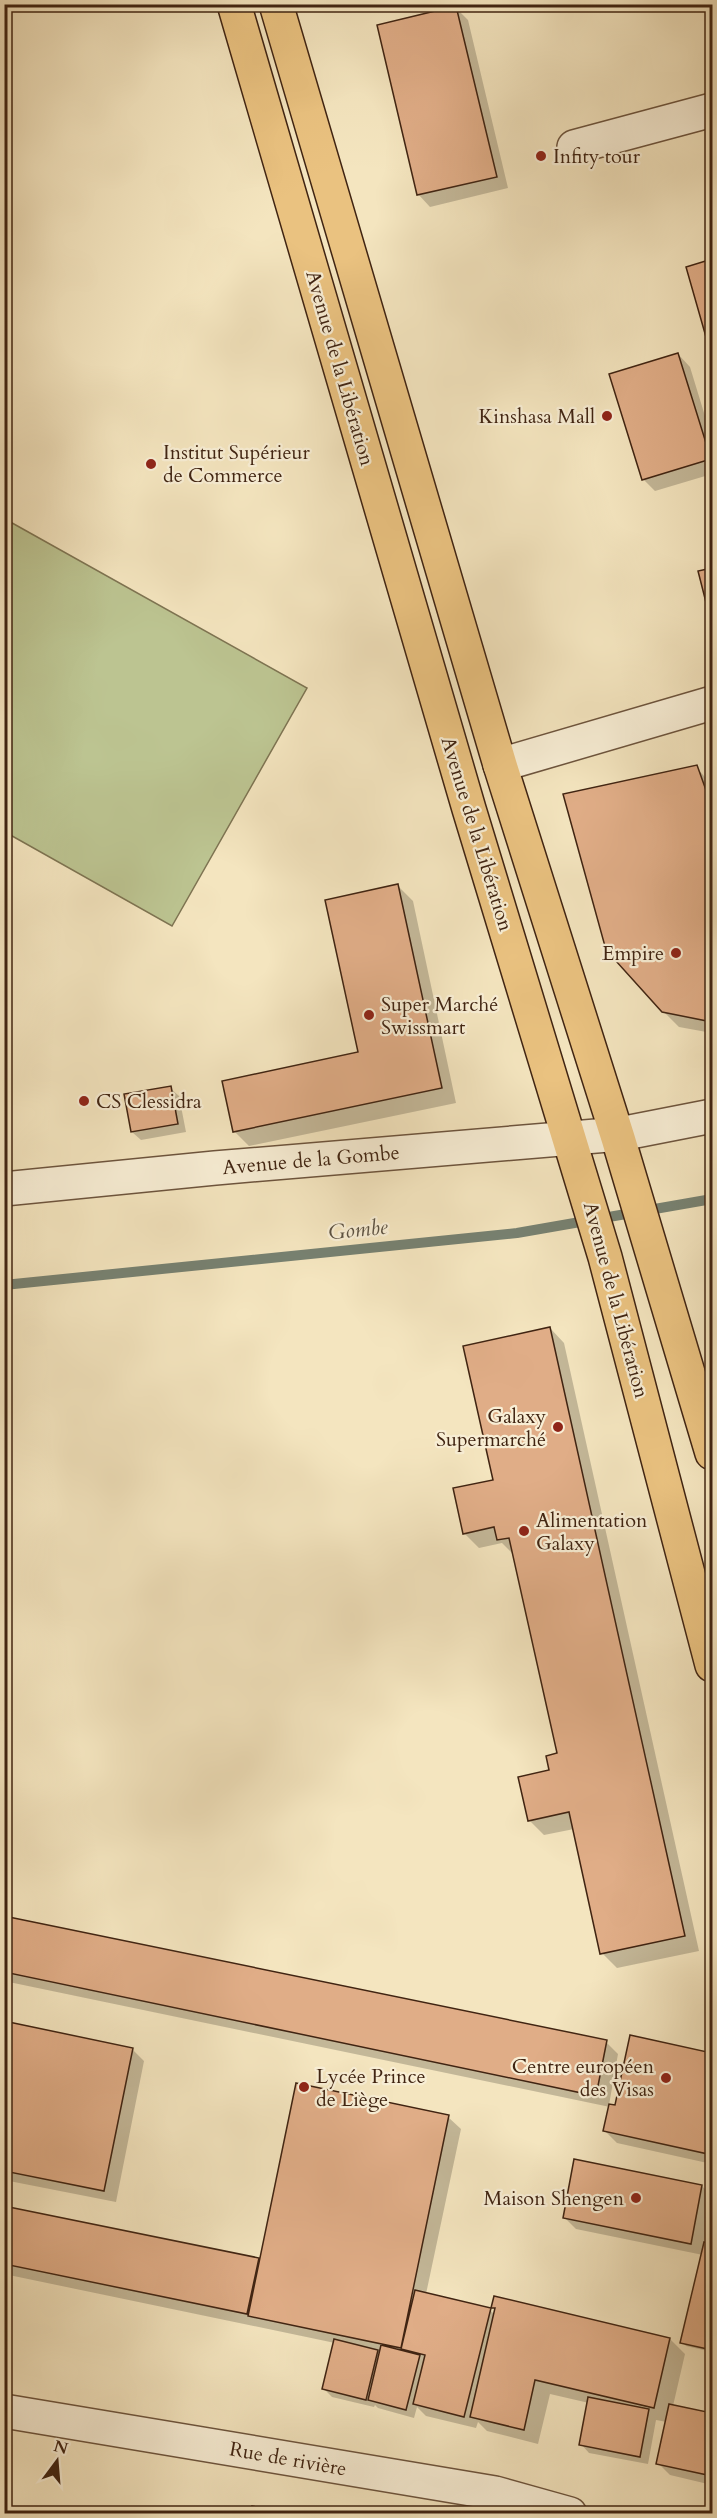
<svg xmlns="http://www.w3.org/2000/svg" width="717" height="2518" viewBox="0 0 717 2518" font-family="Cardo,serif">
  <rect width="100%" height="100%" fill="#f4e5bf"/>
  <filter id="stains"><feTurbulence type="fractalNoise" baseFrequency=".00333" numOctaves="4"/><feColorMatrix values="0 0 0 0 .2 0 0 0 0 .09 0 0 0 0 .02 0 0 0 .5 -.17"/></filter>
  <radialGradient id="worn" r=".72"><stop offset=".6" stop-color="#630" stop-opacity="0"/><stop offset="1" stop-color="#630" stop-opacity=".3"/></radialGradient>
  <path fill="#bcc491" stroke="#7e7452" stroke-width="1.5" d="M5 519 307 688 172 926 5 832Z"/>
  <path fill="#0003" d="M456 8 468 20 508 188 430 207 418 194Z
    M712 261V341L708 336 688 268Z
    M678 354 690 367 712 439V474L655 491 643 479Z
    M712 569V620L700 572Z
    M696 767 712 785V1033L679 1027 663 1011Z
    M398 886 413 901 456 1103 249 1146 234 1131 360 1054Z
    M170 1088 179 1096 186 1132 141 1140 132 1132 126 1096Z
    M550 1328 564 1343 699 1951 617 1968 602 1953 574 1829 544 1835 529 1820 559 1754 514 1555 502 1543 479 1548 464 1533 495 1481Z
    M4 1918 606 2042 618 2054 609 2105 616 2107 631 2037 712 2055V2164L617 2143 605 2131 610 2107 4 1981Z
    M4 2023 132 2049 144 2061 116 2202 4 2180Z
    M448 2117 461 2129 426 2294 490 2310 495 2315 496 2311 493 2307 670 2339 685 2354 673 2406 712 2415V2485L670 2475 658 2463 667 2422 656 2420 648 2464 589 2453 581 2444 589 2403 550 2394 538 2444 487 2431 478 2422 476 2428 426 2416 417 2407 414 2418 378 2408 375 2405 374 2407 332 2397 324 2389 335 2343 4 2274V2207L261 2260Z
    M702 2186 712 2197 705 2243 712 2245V2352L686 2346 682 2342 703 2255 576 2229 564 2217Z"/>
  <g fill="none" stroke-linecap="round" stroke-linejoin="round">
    <path stroke="#778171" stroke-width="10" d="M4 1285 517 1233 712 1199"/>
  </g>
  <path fill="#e0ad87" stroke="#402412" stroke-width="1.5" d="M456 6 497 177 417 195 377 25Z
    M712 259V335L706 337 686 267Z
    M678 353 711 459 642 480 609 374Z
    M712 568V626L698 571Z
    M697 765 712 807V1022L662 1012 606 950 563 794Z
    M398 884 442 1088 233 1132 222 1081 358 1052 325 900Z
    M171 1086 178 1124 131 1132 124 1094Z
    M550 1327 685 1936 600 1954 569 1812 528 1821 518 1777 549 1770 546 1756 557 1753 509 1538 497 1540 494 1527 463 1534 453 1488 493 1480 463 1346Z
    M4 1916 607 2040 596 2096 4 1972Z
    M4 2021 133 2048 104 2191 4 2171Z
    M630 2035 712 2053V2132L708 2154 603 2131 609 2104 615 2105Z
    M296 2083 449 2115 401 2348 248 2316Z
    M574 2159 702 2185 691 2244 563 2218Z
    M4 2206 259 2258 247 2314 4 2264Z
    M704 2242 712 2244V2350L680 2343Z
    M415 2290 491 2308 464 2417 413 2404 425 2355 401 2349Z
    M494 2296 670 2338 654 2408 535 2380 524 2430 470 2417 495 2308H491Z
    M334 2339 378 2350 366 2400 322 2389Z
    M381 2345 420 2355 406 2410 368 2400Z
    M588 2397 649 2409 640 2457 579 2445Z
    M669 2404 712 2413V2476L656 2464Z
    M252 2506 292 2514H250Z"/>
  <g fill="none" stroke-linecap="round" stroke-linejoin="round">
    <defs>
      <path id="minor" d="M574 147 712 110
        M500 765 712 703
        M4 1189 215 1168 620 1134 712 1116
        M4 2411 495 2493 570 2514"/>
      <path id="major" d="M234 4 469 809 605 1257 712 1665
        M276 4 500 765 618 1138 712 1453"/>
    </defs>
    <use href="#minor" stroke="#6d543d" stroke-width="36"/>
    <use href="#major" stroke="#402412" stroke-width="36"/>
    <use href="#minor" stroke="#f8eed5" stroke-width="33"/>
    <use href="#major" stroke="#eac280" stroke-width="33"/>
  </g>
  <g fill="#8f2418" stroke="#f8eed5" stroke-width="2">
    <circle cx="541" cy="156" r="6"/>
    <circle cx="607" cy="416" r="6"/>
    <circle cx="151" cy="464" r="6"/>
    <circle cx="676" cy="953" r="6"/>
    <circle cx="369" cy="1015" r="6"/>
    <circle cx="84" cy="1101" r="6"/>
    <circle cx="558" cy="1427" r="6"/>
    <circle cx="524" cy="1531" r="6"/>
    <circle cx="666" cy="2078" r="6"/>
    <circle cx="304" cy="2087" r="6"/>
    <circle cx="636" cy="2198" r="6"/>
  </g>
  <g text-anchor="middle" dominant-baseline="central" stroke-width="4.5" stroke-linejoin="round" paint-order="stroke">
    <g font-size="20" fill="#402412" stroke="#f8eed5" text-anchor="start">
      <text x="553" y="156">Infity tour</text>
      <text x="595" y="416" text-anchor="end">Kinshasa Mall</text>
      <text x="163" y="452">Institut Supérieur<tspan x="163" dy="23">de Commerce</tspan></text>
      <text x="664" y="953" text-anchor="end">Empire</text>
      <text x="381" y="1004">Super Marché<tspan x="381" dy="23">Swissmart</tspan></text>
      <text x="96" y="1101">CS Clessidra</text>
      <text x="546" y="1416" text-anchor="end">Galaxy<tspan x="546" dy="23">Supermarché</tspan></text>
      <text x="536" y="1520">Alimentation<tspan x="536" dy="23">Galaxy</tspan></text>
      <text x="654" y="2066" text-anchor="end">Centre européen<tspan x="654" dy="23">des Visas</tspan></text>
      <text x="316" y="2076">Lycée Prince<tspan x="316" dy="23">de Liège</tspan></text>
      <text x="624" y="2198" text-anchor="end">Maison Shengen</text>
    </g>
    <g font-size="20" fill="#402412" stroke="#f8eed5">
      <text transform="translate(340 368) rotate(74)">Avenue de la Libération</text>
      <text transform="translate(477 834) rotate(73)">Avenue de la Libération</text>
      <text transform="translate(311 1160) rotate(-5)">Avenue de la Gombe</text>
      <text transform="translate(616 1300) rotate(75)">Avenue de la Libération</text>
      <text transform="translate(288 2459) rotate(10)">Rue de rivière</text>
    </g>
    <g font-size="21" font-style="italic" fill="#5c5242" stroke="#f8eed5">
      <text transform="translate(358 1230) rotate(-6)">Gombe</text>
    </g>
  </g>
  <rect width="717" height="2518" fill="none" stroke="#f4e5bf" stroke-width="24"/>
  <rect x="6" y="6" width="705" height="2506" fill="none" stroke="#402412" stroke-width="3"/>
  <rect x="12" y="12" width="693" height="2494" fill="none" stroke="#402412" stroke-width="1.5"/>
  <g transform="translate(57 2461) rotate(16)" stroke="#f8eed5" stroke-width="4.5" paint-order="stroke">
  <path d="M0-4.5L10 22L0 15L-10 22Z" fill="#402412"/>
  <text y="-9" font-size="16" font-weight="bold" text-anchor="middle" fill="#402412">N</text>
  </g>
  <rect width="100%" height="100%" filter="url(#stains)"/>
  <rect width="100%" height="100%" fill="url(#worn)"/>
</svg>
